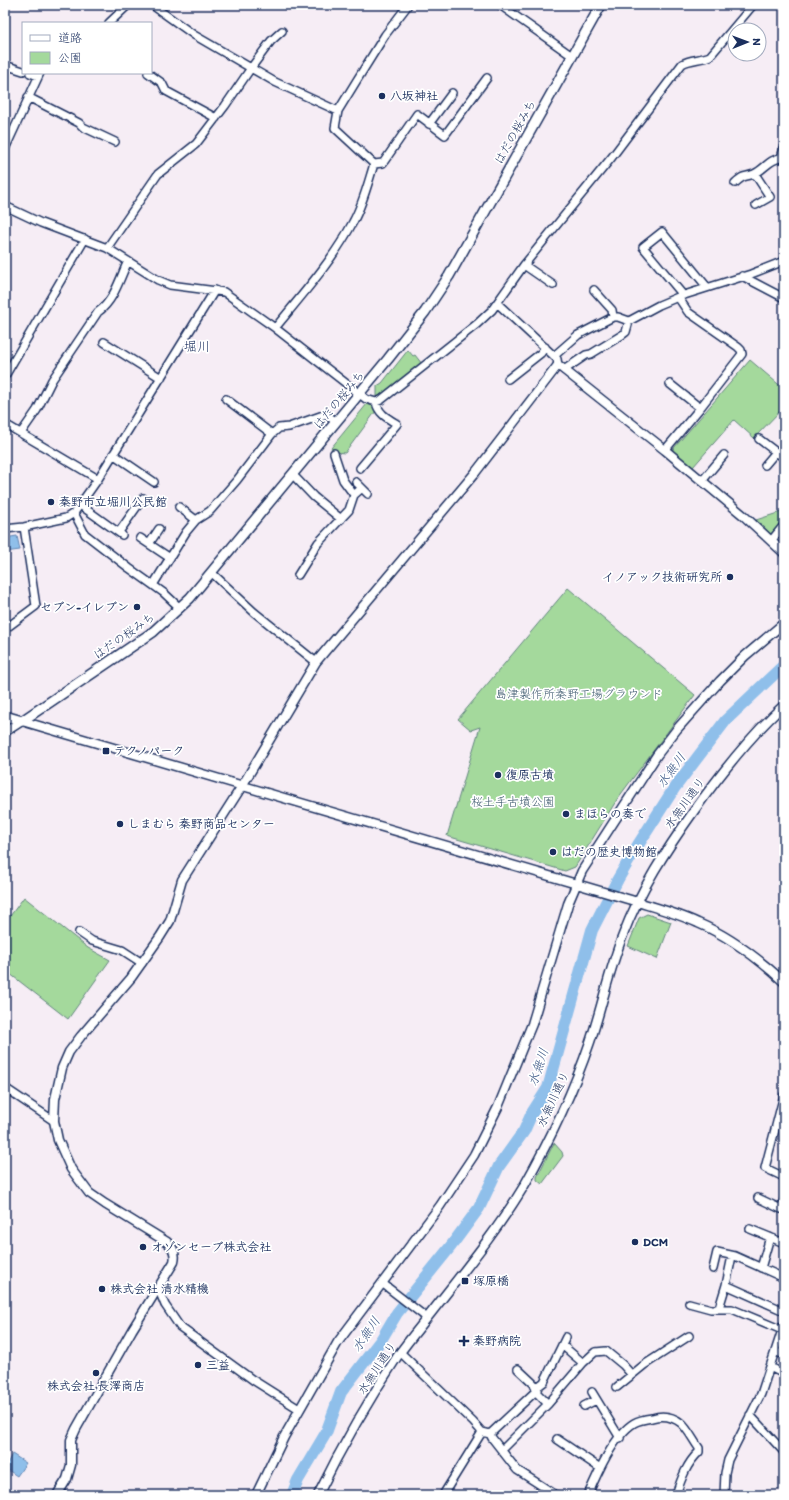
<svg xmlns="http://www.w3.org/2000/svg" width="789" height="1500" viewBox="0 0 789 1500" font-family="Itim,'Klee One',sans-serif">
  <rect width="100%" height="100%" fill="#f6edf5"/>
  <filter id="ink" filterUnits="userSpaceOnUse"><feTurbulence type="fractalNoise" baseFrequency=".025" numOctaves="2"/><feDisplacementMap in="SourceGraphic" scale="8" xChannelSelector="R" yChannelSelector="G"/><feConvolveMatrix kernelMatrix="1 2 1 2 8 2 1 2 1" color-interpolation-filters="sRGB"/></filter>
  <g filter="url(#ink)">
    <path fill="#a4d99c" stroke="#60847d" d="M408 350 413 356 415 355 422 364 387 392 377 397V386L382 383Z
      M750 360 784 389V407L754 438 734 420 693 467 673 451V449Z
      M367 404 375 407 376 411 345 453 334 452 331 448Z
      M784 511V521L774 533 771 534 756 520Z
      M568 588 695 695 618 798 575 867 565 871 447 836 480 727 471 730 458 719Z
      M24 897 88 948 110 960 68 1019 5 970V923Z
      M647 914 671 922 657 959 628 946 639 918Z
      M554 1143 562 1152 563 1156 542 1184 537 1180V1177Z"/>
    <path fill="#8fbfea" stroke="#6185b2" d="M17 536 20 550 5 552V538Z
      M12 1454 26 1463 17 1476 5 1468Z"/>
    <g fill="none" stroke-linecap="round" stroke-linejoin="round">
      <path stroke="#8fbfea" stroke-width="12" d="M292 1495 298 1480 326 1433 341 1392 381 1340 397 1313 451 1246 479 1208 499 1166 524 1131 532 1113 548 1088 592 930 618 879 638 845 675 787 726 720 784 665"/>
      <defs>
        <path id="minor" d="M152 5 194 35 275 82 338 111
          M500 5 572 56
          M109 23 128 5
          M5 65 23 71
          M30 73 38 76
          M148 73 162 83 166 91 216 118
          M28 97 79 123 83 127 115 142
          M429 124 452 93
          M5 149 40 73
          M781 158 784 148
          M374 164 383 163 417 114 445 135 487 78
          M755 174 770 197 756 205
          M735 183C745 174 743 178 754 174 764 170 769 159 781 158
          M5 206 41 223 107 248 158 280 170 285 224 292 275 328 366 399 376 402 381 400 477 324 492 310 524 265 612 157 682 64C690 59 701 60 710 56L753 5
          M107 248 158 174 196 144 225 106 251 68 271 41 282 31
          M524 265 553 285
          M742 276 784 298
          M594 290 612 310 613 317
          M683 295 643 247 662 232 707 287
          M497 303 554 356 557 359 558 365
          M275 328C303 294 333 260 353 222 363 204 368 183 374 164L335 128 338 111 357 80 385 35 408 5
          M104 342 161 378
          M554 356 578 335 613 317H618L629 321
          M564 370 586 355 591 354 622 335 626 332 629 321 659 305 678 297 751 274 784 261
          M5 376 85 239
          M508 379 541 353 545 347
          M670 384 700 408
          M226 399 272 434
          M5 424 98 479
          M21 433 37 410 52 380 98 312C114 301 120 278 128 261
          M759 439 784 458
          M665 450 700 408 742 354 741 350 738 347 688 312 678 297
          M334 453 343 480 354 495
          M113 454 154 482
          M765 465 776 452
          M360 468 397 424C387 418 378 413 376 402
          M293 475 314 497 341 519
          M702 481 724 455
          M356 482 368 494
          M80 505 122 535
          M179 507 196 520
          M74 513 85 534 129 568 164 593 180 608
          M5 529 24 527 66 518 74 513 98 479 215 290
          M119 532 143 498
          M140 538 170 558
          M771 541 784 525
          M149 544 159 529
          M212 573 254 612 316 662
          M298 575 318 543 349 510 354 495 362 488
          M153 585 186 532 196 520 210 511 237 480 272 434 279 428 289 427 326 414 336 422
          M5 629 36 606 24 527
          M79 932 92 941 122 950 142 963
          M5 1088 54 1121
          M784 1095 765 1168 784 1177
          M758 1198 781 1209 784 1200
          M750 1229 784 1243
          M761 1268 770 1237
          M713 1269 717 1252 735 1256 784 1278
          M382 1283 427 1318
          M726 1285 784 1311
          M158 1288 165 1305 180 1327 253 1380 299 1409
          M689 1303 711 1309H732L782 1330
          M719 1308 726 1285 732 1256
          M562 1345 583 1363
          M775 1351 784 1355
          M400 1352 473 1422 482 1432 490 1434 492 1438 517 1470 556 1495
          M770 1367 784 1374
          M518 1369 534 1384 537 1393 548 1404
          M617 1387 644 1365 689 1336
          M536 1388 544 1382 566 1337
          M592 1392 620 1438
          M584 1406 596 1400
          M750 1415 784 1452
          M490 1434 537 1390
          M557 1439 600 1468
          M502 1450 548 1404 583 1363 595 1352 606 1351 623 1365 632 1375
          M443 1495 482 1432
          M588 1495C597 1474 614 1435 634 1423 639 1420 645 1419 652 1418 662 1415 672 1416 681 1423 688 1429 693 1440 699 1448V1452C687 1463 681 1479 676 1495
          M724 1495 725 1473 728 1460 761 1394 784 1324"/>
        <path id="tertiary" d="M5 732 22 721 631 900C653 907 677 913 698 923 731 937 758 958 784 982
          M57 1495 67 1479 71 1465V1440L76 1429 132 1330 174 1262C176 1254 174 1248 167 1242L105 1204 89 1193 71 1169 58 1140 54 1121 55 1099 62 1068 69 1052 81 1036 131 978 160 937 170 921 182 880 242 786 316 662 475 473 558 365 665 450 743 515 784 553
          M256 1495 284 1437 338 1342 440 1206 474 1155 498 1107 532 1024 568 904 582 871 657 755 677 729 720 681 745 656 784 623
          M318 1495C342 1446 369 1399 399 1354 409 1340 420 1327 431 1313 463 1272 497 1231 524 1186 550 1140 573 1092 590 1042 602 1007 609 970 623 935 640 890 666 850 694 811 721 773 749 737 784 705"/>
        <path id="secondary" d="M5 716 22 721 153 632 190 598 388 359 425 312 449 276 601 5"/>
      </defs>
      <use href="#minor" stroke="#1b2f5e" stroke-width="10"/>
      <use href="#tertiary" stroke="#1b2f5e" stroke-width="11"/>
      <use href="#secondary" stroke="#1b2f5e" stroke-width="12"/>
      <use href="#minor" stroke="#fff" stroke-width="7"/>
      <use href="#tertiary" stroke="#fff" stroke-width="8"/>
      <use href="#secondary" stroke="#fff" stroke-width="9"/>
    </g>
  </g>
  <g fill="#1b2f5e" stroke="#fff" stroke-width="1.5">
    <circle cx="382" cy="96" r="4"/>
    <circle cx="51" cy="502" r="4"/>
    <circle cx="730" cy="577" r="4"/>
    <circle cx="137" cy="607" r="4"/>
    <rect x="102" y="747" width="8" height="8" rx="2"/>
    <circle cx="498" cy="775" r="4"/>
    <circle cx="566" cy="814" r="4"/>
    <circle cx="120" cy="824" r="4"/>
    <circle cx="553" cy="852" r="4"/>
    <circle cx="635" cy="1242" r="4"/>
    <circle cx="143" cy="1247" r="4"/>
    <rect x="461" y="1277" width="8" height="8" rx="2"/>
    <circle cx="102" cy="1289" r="4"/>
    <path d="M462 1335h4v4h4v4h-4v4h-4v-4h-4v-4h4z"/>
    <circle cx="198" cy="1365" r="4"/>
    <circle cx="96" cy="1373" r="4"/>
  </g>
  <g text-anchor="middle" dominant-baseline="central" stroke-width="3.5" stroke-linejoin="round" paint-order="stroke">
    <g font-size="12" font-weight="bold" fill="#1b2f5e" stroke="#fff" text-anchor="start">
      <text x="390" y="96">八坂神社</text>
      <text x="59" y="502">秦野市立堀川公民館</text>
      <text x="722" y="577" text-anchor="end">イノアック技術研究所</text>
      <text x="129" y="607" text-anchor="end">セブン-イレブン</text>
      <text x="114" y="751">テクノパーク</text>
      <text x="506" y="775">復原古墳</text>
      <text x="574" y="814">まほらの奏で</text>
      <text x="128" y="824">しまむら 秦野商品センター</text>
      <text x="561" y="852">はだの歴史博物館</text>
      <text x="643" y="1242">DCM</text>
      <text x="151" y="1247">オゾンセーブ株式会社</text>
      <text x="473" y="1281">塚原橋</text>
      <text x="110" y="1289">株式会社 清水精機</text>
      <text x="473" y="1341">秦野病院</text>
      <text x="206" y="1365">三益</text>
      <text x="96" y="1386" text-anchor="middle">株式会社 長澤商店</text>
    </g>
    <g font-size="12" fill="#1b2f5e" stroke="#fff">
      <text transform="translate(515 132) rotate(-61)">はだの桜みち</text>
      <text transform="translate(339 400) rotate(-50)">はだの桜みち</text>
      <text transform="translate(124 636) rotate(-35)">はだの桜みち</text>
      <text transform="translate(685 803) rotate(-54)">水無川通り</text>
      <text transform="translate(553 1099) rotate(-65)">水無川通り</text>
      <text transform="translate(377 1368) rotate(-57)">水無川通り</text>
    </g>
    <g font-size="12" fill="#3d5a6e" stroke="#fff">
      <text x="579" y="694">島津製作所秦野工場グラウンド</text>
      <text x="513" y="802">桜土手古墳公園</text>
    </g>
    <g font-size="13" fill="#1b2f5e" stroke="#fff">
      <text x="197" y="346">堀川</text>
    </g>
    <g font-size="13" font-style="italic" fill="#3e5a88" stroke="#fff">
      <text transform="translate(671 770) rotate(-54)">水無川</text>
      <text transform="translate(538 1067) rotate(-71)">水無川</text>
      <text transform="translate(366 1334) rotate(-56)">水無川</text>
    </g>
  </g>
  <rect width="789" height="1500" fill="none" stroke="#fff" stroke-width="20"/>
  <rect x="10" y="10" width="769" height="1480" fill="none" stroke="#1b2f5e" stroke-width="1.5" filter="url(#ink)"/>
  <rect x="22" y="22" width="130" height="52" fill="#ffffff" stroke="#a4acbf"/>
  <rect x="30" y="35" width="20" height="6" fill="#ffffff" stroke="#a4acbf"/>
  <text x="58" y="42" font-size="12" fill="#1b2f5e">道路</text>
  <rect x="30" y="52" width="20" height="12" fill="#a4d99c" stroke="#a4acbf"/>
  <text x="58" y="62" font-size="12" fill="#1b2f5e">公園</text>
  <g transform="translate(747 42) rotate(89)"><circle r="19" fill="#ffffff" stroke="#a4acbf"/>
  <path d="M0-3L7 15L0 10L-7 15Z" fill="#1b2f5e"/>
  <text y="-6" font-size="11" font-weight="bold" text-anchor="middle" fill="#1b2f5e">N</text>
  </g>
</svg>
